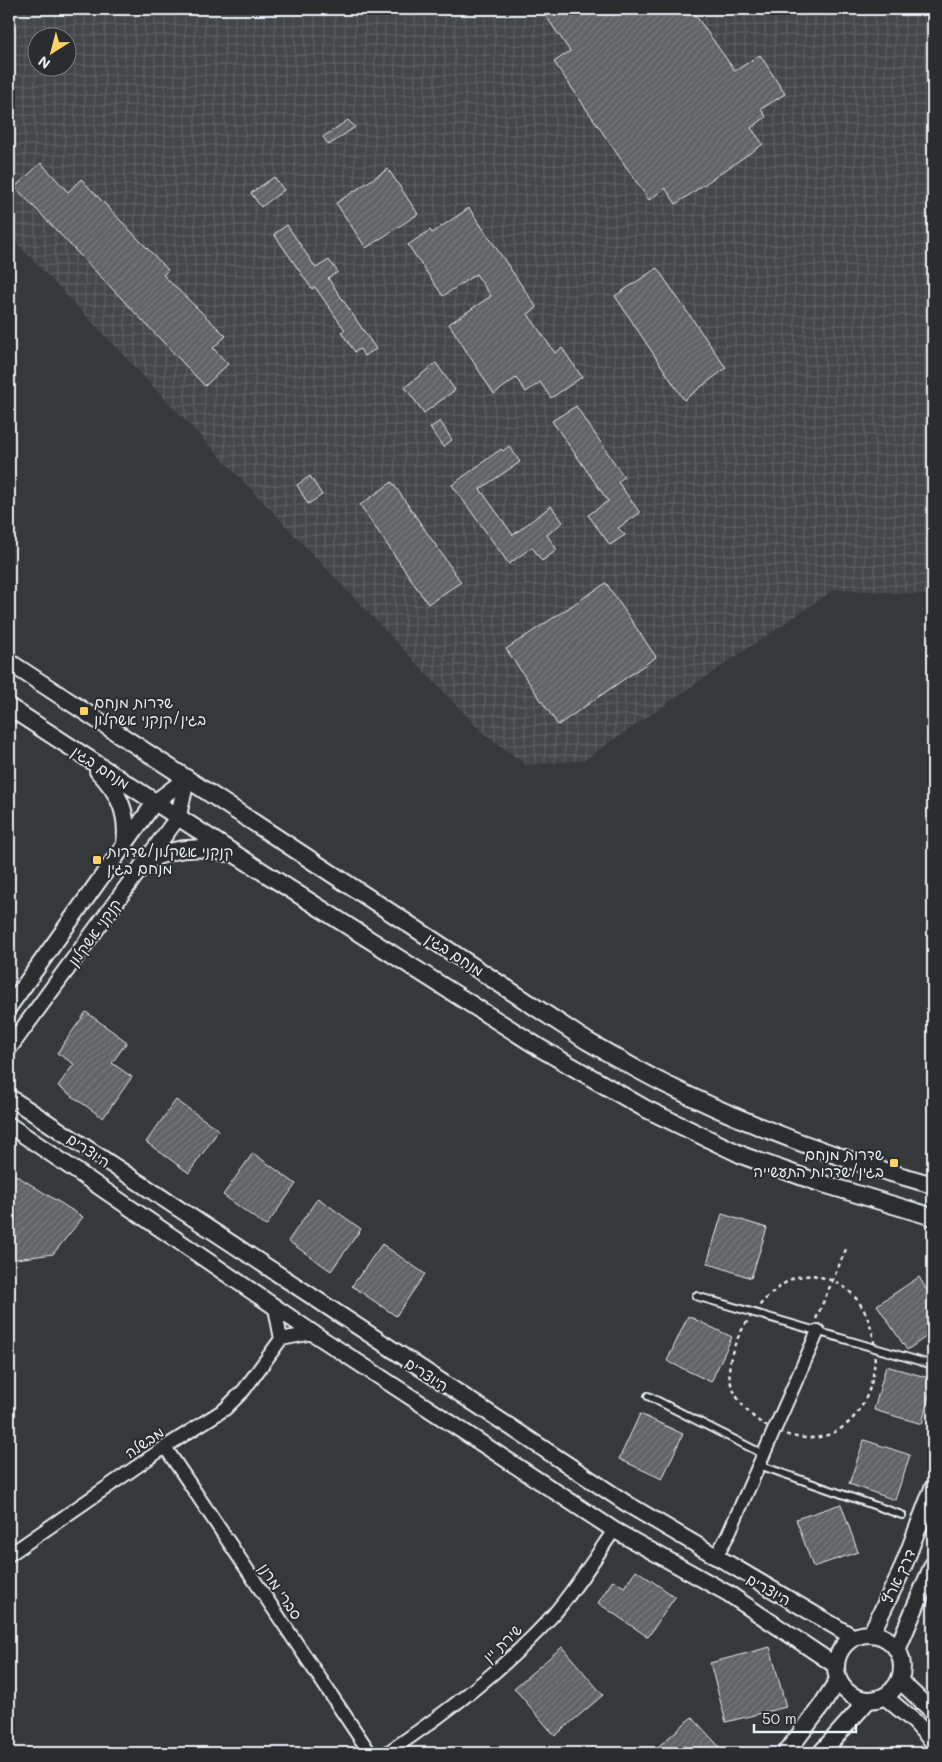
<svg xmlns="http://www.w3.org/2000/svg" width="942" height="1762" viewBox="0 0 942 1762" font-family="Mali,'Playpen Sans Hebrew',sans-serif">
  <defs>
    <pattern id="industrial-grid" width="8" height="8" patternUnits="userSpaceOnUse" patternTransform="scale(1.25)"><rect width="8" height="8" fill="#424647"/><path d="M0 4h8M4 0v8" fill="none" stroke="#5d6162"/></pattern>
    <pattern id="building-hatch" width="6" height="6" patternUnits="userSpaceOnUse" patternTransform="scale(1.25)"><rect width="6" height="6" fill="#5f6365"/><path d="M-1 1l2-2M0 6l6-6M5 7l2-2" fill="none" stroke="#767a7c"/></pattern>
  </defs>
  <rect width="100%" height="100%" fill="#35393a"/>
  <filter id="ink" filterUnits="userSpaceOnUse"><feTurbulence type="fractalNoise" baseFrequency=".02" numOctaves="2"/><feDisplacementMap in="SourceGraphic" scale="10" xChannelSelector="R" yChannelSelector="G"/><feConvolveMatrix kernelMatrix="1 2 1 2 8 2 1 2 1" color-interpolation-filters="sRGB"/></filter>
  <g filter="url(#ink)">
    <path fill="url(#industrial-grid)" fill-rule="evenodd" d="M9 9H933V595L835 589 584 760 526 765 481 731 9 235ZM38 38H68V68H38Z"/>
    <path fill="url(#building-hatch)" stroke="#e8f1f8" d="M541 9H691L735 71 760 55 785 94 761 109 766 117 751 128 763 144 676 204 665 188 649 200 554 62 570 51Z
      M348 120 355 127 329 145 323 137Z
      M41 163 68 192 81 179 168 270 163 275 226 336 213 348 228 364 205 386 15 187Z
      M388 169 418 214 366 248 336 203Z
      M274 177 284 190 261 207 251 193Z
      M469 208 537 308 528 314 555 353 562 348 582 377 551 398 540 382 526 392 516 378 494 394 449 324 491 296 476 274 443 296 408 245 430 230 432 233Z
      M287 225 316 268 329 260 338 272 328 278 376 349 364 356 360 349 355 352 341 332 345 330 315 287 312 289 274 234Z
      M657 268 726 368 684 400 615 296Z
      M436 363 455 390 424 413 405 387Z
      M576 406 624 477 618 482 640 513 618 528 625 535 610 545 588 515 608 501 552 421Z
      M440 421 452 440 443 447 430 428Z
      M509 446 520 462 480 489 513 535 551 506 563 522 547 535 557 550 542 561 532 547 509 564 452 485 501 449 503 451Z
      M310 476 322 495 308 504 297 485Z
      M392 482 461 582 428 604 360 505Z
      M606 583 656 657 558 725 506 649Z
      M86 1012 127 1042 112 1063 132 1077 103 1118 58 1086 74 1064 57 1053Z
      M176 1100 219 1130 189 1173 146 1142Z
      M253 1153 296 1184 266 1226 223 1195Z
      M9 1171 83 1217 53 1254 9 1260Z
      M318 1198 361 1229 331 1271 288 1241Z
      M722 1214 767 1228 751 1278 707 1263Z
      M382 1244 425 1274 396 1316 352 1286Z
      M919 1277 933 1300V1332L907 1350 877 1305Z
      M688 1316 732 1337 711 1382 667 1361Z
      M886 1366 933 1379 922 1424 874 1410Z
      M640 1414 683 1434 662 1479 619 1459Z
      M864 1440 910 1455 895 1500 849 1484Z
      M841 1504 858 1552 813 1567 796 1519Z
      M636 1570 675 1597 648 1637 598 1603 613 1580 624 1587Z
      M562 1647 603 1695 555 1736 514 1688Z
      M770 1647 786 1707 726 1722 710 1663Z
      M692 1717 725 1753H651Z"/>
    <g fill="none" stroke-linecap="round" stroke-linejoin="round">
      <defs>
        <path id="service" d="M696 1296 933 1365
          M648 1396 763 1454
          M759 1465 902 1515"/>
        <path id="minor" d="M275 1308 281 1339 313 1333
          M165 1447 370 1753
          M9 1555 165 1447 225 1409 244 1390 281 1339
          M715 1558 728 1535 818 1331
          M387 1753C447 1712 505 1669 554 1614 576 1588 595 1558 614 1530"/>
        <path id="tertiary" d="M9 1007 155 802 187 778
          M9 1048 178 817 187 778
          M9 1097 629 1505 853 1637
          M9 1125 313 1333 614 1530 729 1594 835 1665
          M899 1680 933 1712
          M884 1696 915 1722 933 1742"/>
        <path id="secondary" d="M9 662 587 1041C612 1055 637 1070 663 1083 749 1126 841 1160 933 1185
          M9 707 238 856 540 1048 644 1108 744 1156 817 1182 933 1217
          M98 771C119 792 129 814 125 844
          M147 861C173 847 198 845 226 853
          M836 1667a33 33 0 1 1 66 0a33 33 0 1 1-66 0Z
          M871 1634 901 1572 933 1488
          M897 1650 933 1565
          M786 1753 822 1705 838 1680
          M821 1753 868 1700"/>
      </defs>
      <use href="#service" stroke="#e8f1f8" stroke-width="10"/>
      <use href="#minor" stroke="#e8f1f8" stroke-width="16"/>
      <use href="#tertiary" stroke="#e8f1f8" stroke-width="19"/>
      <use href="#secondary" stroke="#e8f1f8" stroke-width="20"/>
      <path stroke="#e8f1f8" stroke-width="2.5" stroke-dasharray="4 4" stroke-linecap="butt" d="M813 1275C823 1278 836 1280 844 1287 904 1331 873 1468 779 1432 759 1425 741 1408 733 1389 716 1352 761 1293 794 1278 800 1276 807 1276 813 1275Z
        M816 1319 846 1249"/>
      <use href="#service" stroke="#2a2d2e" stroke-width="6"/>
      <use href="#minor" stroke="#2a2d2e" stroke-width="12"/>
      <use href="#tertiary" stroke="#2a2d2e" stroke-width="15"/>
      <use href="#secondary" stroke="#2a2d2e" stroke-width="16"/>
    </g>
  </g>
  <g fill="#ffd166" stroke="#2a2d2e" stroke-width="2">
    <rect x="79" y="706" width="10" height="10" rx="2.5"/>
    <rect x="92" y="855" width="10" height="10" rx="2.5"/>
    <rect x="889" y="1158" width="10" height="10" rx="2.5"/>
  </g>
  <g text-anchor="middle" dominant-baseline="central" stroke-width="4" stroke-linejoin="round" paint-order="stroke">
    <g font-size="15" fill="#e8f1f8" stroke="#2a2d2e" text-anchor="start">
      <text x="94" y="702">שדרות מנחם<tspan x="94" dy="17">בגין/קנקני אשקלון</tspan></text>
      <text x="107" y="851">קנקני אשקלון/שדרות<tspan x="107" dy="17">מנחם בגין</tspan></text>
      <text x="884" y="1154" text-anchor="end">שדרות מנחם<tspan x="884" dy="17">בגין/שדרות התעשייה</tspan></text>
    </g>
    <g font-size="15" fill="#e8f1f8" stroke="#2a2d2e">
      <text transform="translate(101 767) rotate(33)">מנחם בגין</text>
      <text transform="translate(94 932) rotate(-54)">קנקני אשקלון</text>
      <text transform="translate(455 954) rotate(33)">מנחם בגין</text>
      <text transform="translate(89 1150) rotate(34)">היוצרים</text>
      <text transform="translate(427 1374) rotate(33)">היוצרים</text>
      <text transform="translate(144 1442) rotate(-34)">מבשלה</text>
      <text transform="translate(898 1576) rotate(-65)">דרך ארץ</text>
      <text transform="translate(769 1589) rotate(30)">היוצרים</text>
      <text transform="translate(281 1591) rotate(56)">סברי מרנן</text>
      <text transform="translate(502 1643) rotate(-44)">שירת יין</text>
    </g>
  </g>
  <rect width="942" height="1762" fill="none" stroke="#2a2d2e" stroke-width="30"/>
  <rect x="15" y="15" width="912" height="1732" fill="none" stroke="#e8f1f8" stroke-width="2" filter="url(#ink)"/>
  <g transform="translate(52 52) rotate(216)"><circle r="24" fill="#2a2d2e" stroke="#767b7f"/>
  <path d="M0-4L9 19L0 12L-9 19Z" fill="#ffd166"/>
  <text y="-8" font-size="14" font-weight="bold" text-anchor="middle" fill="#e8f1f8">N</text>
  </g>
  <path d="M754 1724v8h102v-8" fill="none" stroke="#e8f1f8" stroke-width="2.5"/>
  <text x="762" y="1724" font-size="15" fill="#e8f1f8" stroke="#2a2d2e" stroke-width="4" paint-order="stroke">50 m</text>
</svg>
